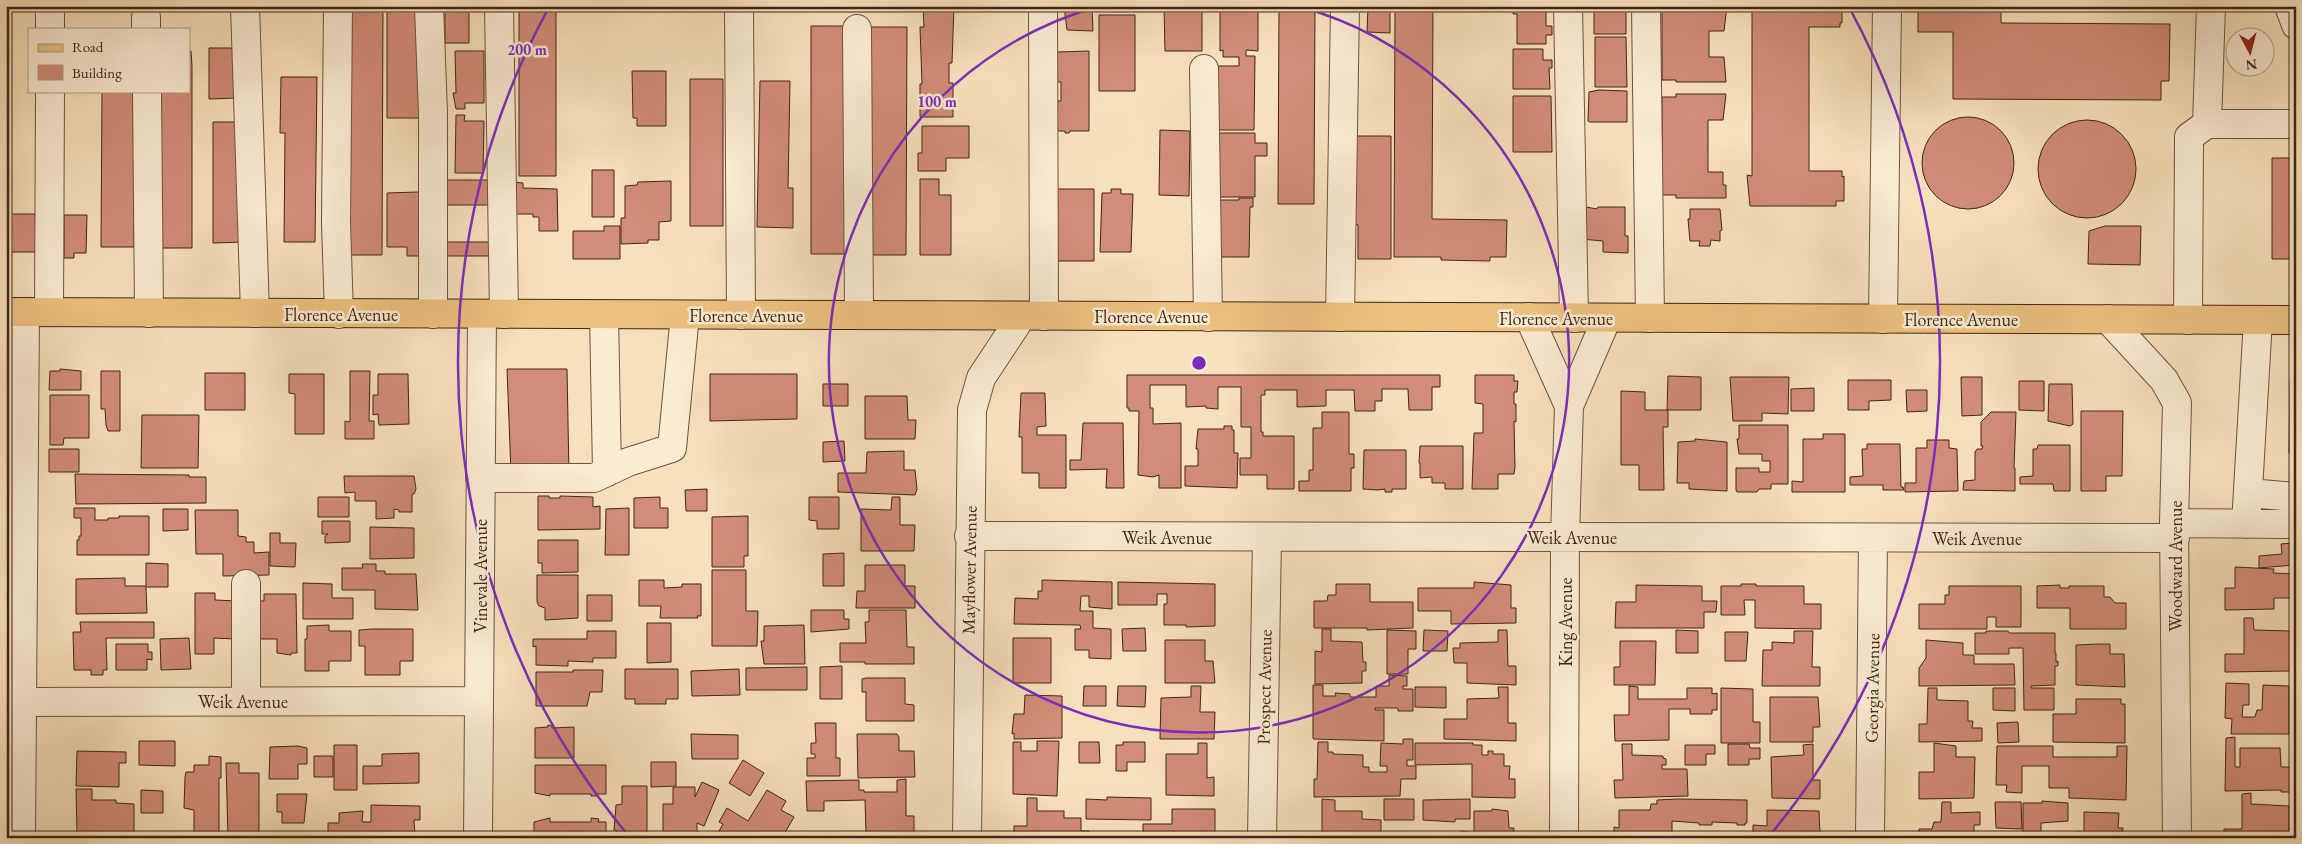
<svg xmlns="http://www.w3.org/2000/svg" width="2302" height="844" viewBox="0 0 2302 844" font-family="'EB Garamond',serif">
  <rect width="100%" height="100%" fill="#f7e0bc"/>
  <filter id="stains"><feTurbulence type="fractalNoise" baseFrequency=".004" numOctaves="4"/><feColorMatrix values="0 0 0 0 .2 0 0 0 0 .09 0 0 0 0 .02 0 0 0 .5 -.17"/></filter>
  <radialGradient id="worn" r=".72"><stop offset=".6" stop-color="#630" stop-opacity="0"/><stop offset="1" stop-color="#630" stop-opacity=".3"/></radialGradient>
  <path fill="#d28c79" stroke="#412614" d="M6 6H10V214H35L36 252H6Z
    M364 6H383L382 255H348V211L350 212 351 8H364Z
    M387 6H423L420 118H387Z
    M445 6H469V43H445Z
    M519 6H556V176H519Z
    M923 6H954L952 63H949V83H953V117H920V84H922L920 27H924Z
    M1064 6H1092L1093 31 1067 30Z
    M1158 6H1202V51H1165L1164 8H1158Z
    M1220 6H1258V51L1246 50V56H1255L1254 130H1218V66H1239V57H1223V50L1220 51Z
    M1279 6H1315L1314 204H1278Z
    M1368 6H1390V33L1367 32Z
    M1395 6H1433L1432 219 1507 220 1506 257H1490V261L1441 260V257H1394Z
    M1513 6H1542V12H1546V26H1552V35H1546V44H1517V14H1513Z
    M1594 6H1626V34H1594Z
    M1662 6H1727L1724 31H1709V57H1724L1726 82H1676V80H1662Z
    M1752 6H1842V23H1840V27H1809V171H1842V177L1844 176V201H1836V206H1750L1747 175 1752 176Z
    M1918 6H2001V23L2170 24 2169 81H2161V100L1953 99V32H1918Z
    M1099 15H1135V91H1099Z
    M811 26H848L849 254H811Z
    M866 27H907L906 255H869Z
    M1595 37H1626L1627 87H1595Z
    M209 48H237V98L209 99Z
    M1513 49H1543V60H1552V68H1549L1550 89H1513Z
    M189 51H191L192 66V248H158L159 91H189Z
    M455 51H484V103H465V109H456L453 93H456Z
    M1089 51V131H1070L1069 133H1065V131H1057V101H1061V82H1057V52Z
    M632 71H666V126H637V118H633Z
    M281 77H317L315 242H284L285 133H280Z
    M690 79H723V226H690Z
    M760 81H790L788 188H793V228L757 227Z
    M1599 90 1627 91V122H1590L1588 121 1589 92Z
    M102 91H134V247H101Z
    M1676 94H1726L1723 120H1708V172H1723V185H1726V198H1676V195H1662V97H1676Z
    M1513 96H1551L1552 152H1513Z
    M456 115H465L464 121H484L483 173H455Z
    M1922 163a46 46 0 1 1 92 0a46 46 0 1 1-92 0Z
    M2038 169a49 49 0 1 1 98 0a49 49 0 1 1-98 0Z
    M213 122H241L245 242 213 243Z
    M922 126H969V158H946V171H918V153H922Z
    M1160 130 1190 131 1189 196 1159 195Z
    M1217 133H1255V143H1267V156H1255V197H1217Z
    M1355 136H1391V259H1358V225L1355 224Z
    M2272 158H2296V259H2272Z
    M592 170H614V217H592Z
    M920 179H939V195H951V255H920Z
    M447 180H490V205H447Z
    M671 181V221L659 222V240H648V243L621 244V218H625V186L637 185 638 182Z
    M511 182 523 183V188L557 189 558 231H539V217H533V214H511Z
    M1049 189H1094V261H1049Z
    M1111 189H1121V194H1133L1131 252H1100L1102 193H1111Z
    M418 192H427L422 256H407V247H387V193Z
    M1239 198H1253V207H1250L1249 257H1217V200H1239Z
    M1586 207 1597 209 1598 207H1625V236H1628V253L1603 252V241L1581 239V209H1586Z
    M1690 209H1720L1722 230 1720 231V241L1711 240 1710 246H1699L1700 241H1690L1688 219H1690Z
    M64 215H87L86 253H74V258H64Z
    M604 226H620V259H573V231H604Z
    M2105 226H2141L2140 265 2088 264 2089 231Z
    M446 242H490V256H446Z
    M60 369 81 371V390H49L50 371H60Z
    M507 369H567L569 475 511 473Z
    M101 371H120V431H108L106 425 105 409H101Z
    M350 371H370L369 421H374V439H345V421L350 422Z
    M205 373H245V410H205Z
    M289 374H324V434H295V394L289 393Z
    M378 374H408L409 424 379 425 378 414 373 415V395H378Z
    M710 374H797V419L710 421Z
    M1127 375H1440V387H1432V410H1409L1408 389H1382V401H1375V411H1355L1354 390H1326V406L1297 407V390H1265V395H1261V432H1263V436H1294V489H1267V475H1240V458H1251V427H1241V387H1218V409L1206 408V406L1186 407V385H1150V408H1153V424L1181 423V488H1159V475L1153 477 1138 475 1139 411H1129V408H1127Z
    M1475 375H1514V381H1518L1517 392H1514V404H1516V422L1514 421 1515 467 1514 474H1498V489H1472L1474 433H1483V404L1475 403Z
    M1668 376 1701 377V410H1667Z
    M1730 377H1789L1788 414 1762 413V421H1733Z
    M1961 377H1982V415L1962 416Z
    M1848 380H1891V400L1869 401V410H1848Z
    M2019 381H2044V411L2019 410Z
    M2290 381H2296V453H2289Z
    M823 384H848V406H823Z
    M2049 384H2072L2073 424 2070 426 2048 421Z
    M1814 388V411H1791V389Z
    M1906 390H1927V411L1907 412Z
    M1621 391 1645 392V410H1668V427H1663L1664 490H1639V465H1621Z
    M1021 393H1045L1046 426 1037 427V435H1066V488H1039V473H1022V437H1019Z
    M50 395H89V438H64L63 445H50Z
    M865 396H907L908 420H916L915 439H865Z
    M2081 411H2123L2122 476H2106V491H2081Z
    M1322 412H1349V454H1354V468H1351V491H1299V481H1309V470H1313V428H1322Z
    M1991 412H2016L2014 468H2015V491L1963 490 1964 481 1975 480V452L1977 449H1982L1983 446H1981V422Z
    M142 415H199L198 468H141Z
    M1083 423H1123L1124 488H1106L1107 469 1070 470V460H1081Z
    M1739 425H1788V484H1771V489H1759L1757 492H1737L1736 490V468H1759V472H1770V461H1762V454H1739L1737 439H1739Z
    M1224 426H1232V430H1234V453H1238L1237 488 1185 486V466H1198V449H1196L1198 429H1224Z
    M1823 434H1845V492H1792V481L1803 482V439H1823Z
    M1695 439 1727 442V491L1689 489V483H1677L1678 442 1695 441Z
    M1927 440H1949V448L1957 449 1958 491 1905 492V483H1916V448H1927Z
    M844 441 845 461 823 462V442Z
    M1867 444H1900L1901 487H1903L1904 490H1883V485H1850V477L1863 476 1862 449H1867Z
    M2038 445H2070V491H2054L2053 484H2020V477L2033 476V449H2037Z
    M1420 446H1463V489H1445V483H1432V477L1420 478V463H1419Z
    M49 449H79V472H49Z
    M1364 450H1406V489H1392V492H1385V489L1378 490 1363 489Z
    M904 451V470H915L917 489 915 495 838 492V473H866L867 452Z
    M75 474 189 475V477H206V503L76 504Z
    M344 476H414L416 489 414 494H412V512H399V510L394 509V518L376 519V501H355V492L345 493Z
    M707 489V511H686L685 490Z
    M538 496H549V498H560V496L593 497V507L600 506V529L538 530Z
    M318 497H349V517H318Z
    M660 497V508H668V528H634V498Z
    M809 497H839V529H817V521L809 520Z
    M892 497H900V525H915L914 551H861V509L891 510Z
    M74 508H95V520H108V518H119V516H149V555H77V540H79V536H81V518H74Z
    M629 508V555H605L606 509Z
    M163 509H188V530L163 531Z
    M195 510H238V536L246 537V542H254V553L269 552V575L223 576V554H196Z
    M748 516V556H744V567H712V517Z
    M322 521H350V542L325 543V536L328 534H322Z
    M370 527 414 528V558L370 559Z
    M270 533H280V543H296L295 567 270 566Z
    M538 540H578V572L542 573V563H538Z
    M2292 543 2294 565 2259 568V556L2282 554 2281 544Z
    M844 553V586H823V554Z
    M146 563 168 564V587H146L147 613 76 614V579L125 578V586H146Z
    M362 564H376V571H385V574H416L418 610 375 609V590H342V568H363Z
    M865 565H905V586H915V608H856L857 591H865Z
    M2235 567 2274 569 2273 573 2294 574 2293 598H2274V609L2225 610V588H2235Z
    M712 570H746V611H758L757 646H712Z
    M537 575H578V618L545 620V608L539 606 537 602Z
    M639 580H664V588L682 587V584H701V616H697L698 618H660L661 606H639Z
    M1042 580 1112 582V609L1089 607V596H1081L1080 611H1093V628L1111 629V659L1089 658V650H1075V629H1081L1080 625 1014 624 1015 598 1038 599V591H1042Z
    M1118 582 1215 584V626L1186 627V625H1164V604H1167V594H1157V605H1118Z
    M1474 582 1511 585V608H1516V623L1451 624V611H1418V588H1474Z
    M303 583 332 584V598H353V619H303Z
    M1336 584H1370V602H1413V628L1367 630V628H1314V601H1327L1328 595H1336Z
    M1741 584H1756V586H1804V604H1821V629L1755 628V600H1744L1745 615H1721V586H1741Z
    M1636 585 1702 586V601H1717L1716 612H1704V628H1615L1616 602H1636Z
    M2060 585V588H2069V586H2104V597H2110L2115 603H2126V629H2070V608H2037V586Z
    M1949 586H2021V627H1996V617H1987V629H1919V604H1945V595H1949Z
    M195 593H215V600L237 601 235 639 214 638V654H195Z
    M264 594H296L297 653H291V655L277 653V639H256L255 601H264Z
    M587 595H612V621H587Z
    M811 610H844V619H849V629L811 632Z
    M869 610H906L907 647H914V664H865V662H840V643H866L865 622H869Z
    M2244 618H2253L2254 630 2290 631V639H2296V662H2290V671L2225 672V654H2244Z
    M80 622H154V638H106L107 670H103V675H91V670H74L73 632H81Z
    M647 623H671V662L647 663Z
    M329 625V631H351V661H329V671H305V639H307V626Z
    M804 625 805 664H764L761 641H764V626Z
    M1145 628 1146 651H1123L1122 629Z
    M372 629H413V661H400V675H365V646H359V630Z
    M1322 629H1331V641L1362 642 1363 662H1366V671H1362V683L1315 684V651L1322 652Z
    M1387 630 1416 631V649H1408V674H1387Z
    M1424 630 1448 631 1447 651H1423Z
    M1498 630H1507L1508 666H1516V685L1467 683V663H1454L1453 648H1460V643L1498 642Z
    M1676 630 1698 631V653H1676Z
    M587 631H616V658H593V662L568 661V666L536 665V646L533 647V639H587Z
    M1794 631H1813L1812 667H1820V686H1762L1763 650H1772V642L1794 643Z
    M1986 631H2008L2009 633H2055V653H2056V662L2058 661V666H2055V685L2031 686V688H2054V710H2024L2023 648H2009V654H1975V633H1986Z
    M1725 632H1748L1746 661H1725Z
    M189 638 191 669 161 670 160 639Z
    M1013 638H1051V683H1013Z
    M1165 640H1205V661H1213L1215 683H1165Z
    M1926 640 1963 643V655H1974V664H2014L2015 685 1919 686V668L1926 658Z
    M1620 641H1656L1655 685H1614V667H1620Z
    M116 644H148V652H152V660L147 659V670H116Z
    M2100 644H2110V654H2124L2125 687 2076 685V645Z
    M842 666V699H820V667Z
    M807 667V690H746V668Z
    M625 669H678V699H666V704H635V699H625Z
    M739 669 740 695 692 696 691 671Z
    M573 670H603L602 692H590L587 706H536V672H573Z
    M1389 675 1407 676V686H1403V689H1413V711H1398V708H1375V710H1384V741L1313 739V685H1323V696H1336L1335 693 1350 694V697H1376V686H1389Z
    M866 678H905V704L914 705V721H866V692H862V679Z
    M2226 683 2249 684V705H2243L2242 717H2255L2257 710H2262L2263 685 2289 686V734H2231L2232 719 2225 718Z
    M1084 686H1106V706H1083Z
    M1118 686H1146L1145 707 1117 706Z
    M1191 686H1201L1200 712H1215L1214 739H1160L1161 698 1191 697Z
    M1629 686 1638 687V699H1687V688H1712V694L1717 693V710H1712V714H1690V709H1669V740L1615 741 1614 715H1629Z
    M1415 687H1446V708L1415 707Z
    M1498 687H1508V723H1516V741L1444 739V719H1467V699L1499 698Z
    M1721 688 1753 689V722H1760V743H1721Z
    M1928 688H1937V700L1968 701V721H1973L1972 728H1982V741L1919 742V724H1927Z
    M1993 688H2015V711L1993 710Z
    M1025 695 1062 696V738L1014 739V733L1012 734 1014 714H1024Z
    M1770 697H1818L1820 727H1813V742H1770Z
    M2076 699H2121V704H2125V743L2053 742V714H2076Z
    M2018 722 2019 742 1998 743 1997 723Z
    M815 723H836V758H840V776H807V758H815V754H811V743H816Z
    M548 725 552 726V728L574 727V758H535V728L548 727Z
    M691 734 738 735V759H692Z
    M857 734H897L899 737V751H914L915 777 858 778Z
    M2235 737V767H2240V748H2280L2281 767H2296V792H2281V790L2225 791 2226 738Z
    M1403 739H1413V760H1407V766H1416V779H1401L1400 796 1314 797V779H1317L1318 742H1328V752H1333V754L1363 755V767H1369V772H1387V766H1380L1381 743 1403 744Z
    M139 741H175V766L139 765Z
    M1037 741H1059L1057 796 1013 794V742H1021V751H1037Z
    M1079 742H1099L1100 763H1079Z
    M1123 742H1145V762H1127V771H1116V745H1123Z
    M1198 743H1207V778L1214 777V796L1166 795V754H1198Z
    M1415 743H1473V745H1482V755H1488V751H1493V754H1504V766H1510L1509 779H1515V798L1472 797V764L1415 765Z
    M1934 743 1956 746V757H1975L1974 798 1919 799V772H1934Z
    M1622 744H1632V755L1663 756V758L1666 759V765H1662V769H1687L1688 796 1615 798 1614 780H1623Z
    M1728 744H1749L1750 748H1760V759H1749V765H1728Z
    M1813 744V780H1820V799L1772 798 1771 757 1804 755 1803 745Z
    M334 745H357V790H334Z
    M1685 745H1715V754H1706V765H1685Z
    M298 746 307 748V764H298V779H269L270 747Z
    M1997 746H2053V757H2117V746H2127L2126 800 2069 798V788H2049V766H2022V793L2006 792 2007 785H1996Z
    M77 751 126 752V763H119V787L76 786Z
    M419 753V783L363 784V766H382V754Z
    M209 756 221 757V778H219V838H194V810L184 808 185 777 186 772H194V765H209Z
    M314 756H333V777H314Z
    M743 760 764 773 750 796 729 783Z
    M651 762H676V786L651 787Z
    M226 763H239V773H259V838H228Z
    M535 765H606V794H596V796H591V794H550V796L535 793Z
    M906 779V816H914V833H866L865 800 824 801V811H807L806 781 859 780V790H864V792H897V780Z
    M702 782 719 790 704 826 697 823V838H663V804H673V787H695V797Z
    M622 786H647V838H616V830H614L616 805 622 804Z
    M76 789H92V800H116V803L134 804V835L77 833Z
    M141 790 163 791V813H141Z
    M767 790 786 801 781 810 794 817 782 838H715L723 824 719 822 727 808 748 821Z
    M2251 793V804L2289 806V838H2224V829H2242V794Z
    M277 794H307L304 823H282V812H277Z
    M1107 797 1151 798V820L1086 819V799L1107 800Z
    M1027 798H1037V811H1064V818H1081V831H1089V838H1014V826H1027Z
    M1322 799 1335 800V811H1362V819L1381 820V838H1314V835H1322Z
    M1384 799H1414V820H1384Z
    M1470 799V819H1455V822L1423 820V800Z
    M1678 799 1747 800V823H1745V825H1737V823L1712 822V825H1699V823L1672 821V838H1614V827L1619 828V810H1650L1651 804H1657V800Z
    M2042 801 2068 803V821L2041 823V838H2023V803H2042Z
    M1942 802H1951V813L1980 812V825H1974V838H1919V829H1932L1934 822H1941Z
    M1995 802H2021L2022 829 1996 828Z
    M371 805 420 806V820H414L415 835H328V823H339V813L363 811 362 822H371Z
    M1172 809H1215V838H1143V824H1172Z
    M1492 809 1508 811 1509 828H1514L1513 837 1516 838H1453V834L1461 833V831L1474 833V811H1492Z
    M1767 810 1819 811 1820 836 1753 838V825L1767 826Z
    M2084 812 2119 813 2118 828H2123L2122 838H2046V834H2075V832H2082V834H2084Z
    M550 818V822H591V818L599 819 598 822H606V838H534V822Z
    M855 836V838H810V837Z"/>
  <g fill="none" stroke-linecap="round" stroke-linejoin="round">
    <defs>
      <path id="minor" d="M245 6 255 313
        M338 6 336 223 339 314
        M429 6 433 114V314
        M499 6 504 314
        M739 6 741 315
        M1043 6 1044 316
        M1568 6 1574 318
        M1646 6 1650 318
        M2289 6 2296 25
        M146 17V29
        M50 29V6
        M857 29 859 315
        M1204 69 1208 317
        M147 91 149 313
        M2207 124 2211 6
        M49 312 50 91
        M604 315 607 472
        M1340 317 1345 6
        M1529 317 1569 406
        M1883 319 1887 6
        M2108 319 2164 380 2177 403 2174 523 2177 838
        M2188 320 2189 137 2207 124H2296
        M480 478H594L628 462 672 448 685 315
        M2248 493 2296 497
        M2174 523 2296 524
        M2246 524 2258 320
        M969 536 2175 538
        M246 701V584
        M6 702 479 701
        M21 838 25 312
        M478 838 482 314
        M967 838 972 410 981 378 1022 316
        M1262 838 1267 537
        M1564 838 1565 537 1569 406 1607 318
        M1870 838 1873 538"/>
      <path id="major" d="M6 312 2296 320"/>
    </defs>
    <use href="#minor" stroke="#6e543e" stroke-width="30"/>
    <use href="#major" stroke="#412614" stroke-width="30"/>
    <use href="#minor" stroke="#faebd3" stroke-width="28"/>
    <use href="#major" stroke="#ecc07e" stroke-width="28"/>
  </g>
  <g fill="none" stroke="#7b2cbf" stroke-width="2.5">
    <path d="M1298 6A370 370 0 1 1 1100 6"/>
    <path d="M627 834A741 741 0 0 1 548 9M1850 9A741 741 0 0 1 1771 834"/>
  </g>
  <g text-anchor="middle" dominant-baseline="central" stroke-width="5" stroke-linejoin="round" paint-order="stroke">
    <g font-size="18" fill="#412614" stroke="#faebd3">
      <text x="341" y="314">Florence Avenue</text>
      <text x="746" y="315">Florence Avenue</text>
      <text x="1151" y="316">Florence Avenue</text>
      <text x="1556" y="318">Florence Avenue</text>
      <text x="1961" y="319">Florence Avenue</text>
      <text x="1167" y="537">Weik Avenue</text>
      <text x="1572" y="537">Weik Avenue</text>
      <text x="1977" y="538">Weik Avenue</text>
      <text transform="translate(2175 566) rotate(-90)">Woodward Avenue</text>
      <text transform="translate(969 570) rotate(-89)">Mayflower Avenue</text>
      <text transform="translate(480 576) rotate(-90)">Vinevale Avenue</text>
      <text transform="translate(1565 622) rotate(-90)">King Avenue</text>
      <text transform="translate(1264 687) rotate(-89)">Prospect Avenue</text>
      <text transform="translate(1872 688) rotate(-89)">Georgia Avenue</text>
      <text x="243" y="701">Weik Avenue</text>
    </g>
  </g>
  <circle cx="1199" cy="363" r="8" fill="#7b2cbf" stroke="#faebd3" stroke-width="2.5"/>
  <g font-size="15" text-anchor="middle" font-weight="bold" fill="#7b2cbf" stroke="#faebd3" stroke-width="5" stroke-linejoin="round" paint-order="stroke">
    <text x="527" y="55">200 m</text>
    <text x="937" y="107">100 m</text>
  </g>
  <rect width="2302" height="844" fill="none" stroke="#f7e0bc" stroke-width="25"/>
  <rect x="8" y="8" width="2287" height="829" fill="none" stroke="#412614" stroke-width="2.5"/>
  <rect x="12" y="12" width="2277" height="819" fill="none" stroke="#412614"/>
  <rect x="28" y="28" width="162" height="65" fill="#faebd3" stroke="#b09c87"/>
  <rect x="38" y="44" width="25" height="8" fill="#ecc07e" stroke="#b09c87"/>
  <text x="72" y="52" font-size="15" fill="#412614">Road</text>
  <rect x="38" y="65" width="25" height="15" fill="#d28c79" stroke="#b09c87"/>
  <text x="72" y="78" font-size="15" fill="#412614">Building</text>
  <g transform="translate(2250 52) rotate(173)"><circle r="24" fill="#faebd3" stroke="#b09c87"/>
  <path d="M0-4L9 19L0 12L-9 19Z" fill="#8f2418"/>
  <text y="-8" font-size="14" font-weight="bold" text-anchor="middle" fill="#412614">N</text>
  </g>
  <rect width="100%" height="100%" filter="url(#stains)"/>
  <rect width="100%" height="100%" fill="url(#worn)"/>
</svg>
